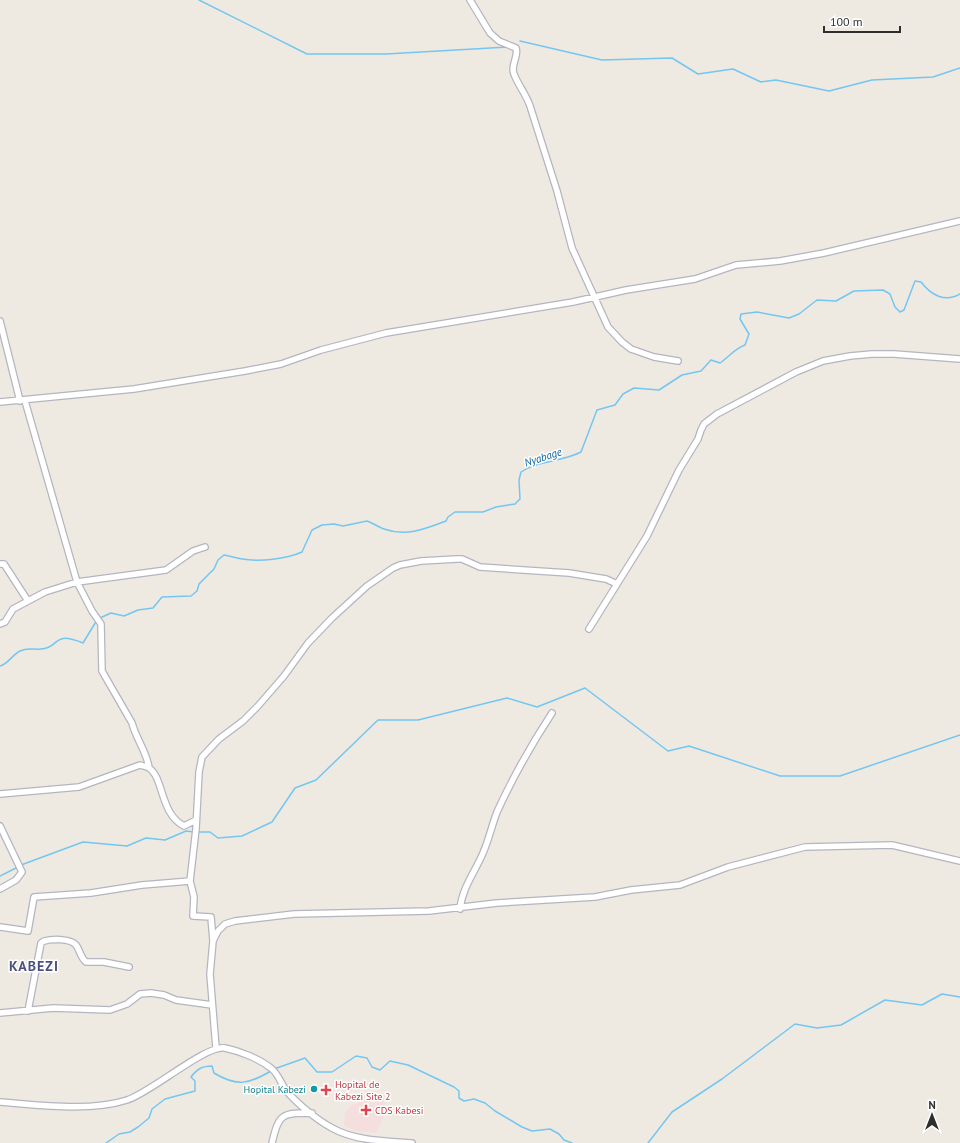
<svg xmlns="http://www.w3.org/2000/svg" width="960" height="1143" viewBox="0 0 960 1143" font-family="'PT Sans',sans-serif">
  <rect width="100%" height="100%" fill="#efeae1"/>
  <path fill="#f5dfde" d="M367 1091H377V1099H387L384 1107 383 1119 376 1133 356 1131 344 1126 345 1113 353 1104H358L357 1100H366Z"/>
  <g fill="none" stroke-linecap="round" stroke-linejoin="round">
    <path stroke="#73c6f2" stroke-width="1.5" d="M199 0 307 54H386L508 47
      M520 41 602 60 672 58 698 74 733 69 761 82 776 80 829 91 872 80 933 77 960 68
      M100 618 111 613 124 616 138 610 153 608 162 597 191 596 197 591 199 584 214 569 218 560 224 555C230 556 236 558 242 559 260 562 286 559 302 552L312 530 322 525 334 524 343 526 367 521C373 523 378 527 384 529 406 537 425 529 446 521L448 517 455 512H483L496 507 515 504 520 499 519 480 521 472C539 460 562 462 581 452L597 410 615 405 623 394 634 388 659 390 682 375 701 371 711 360 720 363C729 357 734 349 745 345L749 334 740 319 741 314 757 312 789 318 799 314 817 300 836 301 854 291 883 290 890 294 895 307 900 312 904 310 915 281 921 282C931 295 945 303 960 294
      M0 666C8 664 12 655 20 651 28 647 33 650 41 649 61 648 51 630 83 643L97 620
      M197 832H210L218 838 242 836 272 822 295 788 316 780 378 720H418L507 698 537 707 585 688 668 751 689 746 780 776H840L960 735
      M21 865 83 842 127 846 146 838 165 840 186 831 194 832
      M0 876 18 867
      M274 1069 305 1058 317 1072H332L356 1056 367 1058 372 1067 380 1070 390 1061 408 1065 454 1087 459 1091V1098L464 1101 474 1099 485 1103 495 1111 522 1127 532 1131 550 1129 559 1134 564 1140 572 1143
      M106 1143 119 1134 130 1132 138 1127 149 1118 152 1109 165 1099 195 1091V1081L191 1077C197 1069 202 1066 212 1066L214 1073C237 1087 249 1084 271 1071
      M648 1143 672 1112 722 1079 795 1024 817 1028 841 1025 885 1000 922 1005 942 994 960 997"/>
    <defs>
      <path id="minor" d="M470 0 490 33 499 41 516 48C519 57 510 65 514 74 518 85 526 94 530 106L557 191 572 248 608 327 622 342 631 349 654 357 678 361
        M0 321 20 401
        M25 401 77 582 92 611 101 624 102 671 132 723C136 739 147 752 149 768
        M0 402 134 389 245 371 281 364 321 350 386 333 573 302 626 290 695 279 736 265 780 261 824 253 960 221
        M0 564H4L28 601
        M0 624 5 622 13 609 45 592 77 582 166 570 193 551 205 547
        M589 629 647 536 679 470 698 439 701 430 704 424 717 414 796 372 823 361 850 356 872 354H894L960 359
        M0 794 79 787 140 765C142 766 146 766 149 768 164 778 160 814 184 826L196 820
        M0 826 22 872 16 880 0 889
        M460 909C462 888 475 872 483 853 489 839 492 825 497 812 513 777 531 745 552 713
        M0 927 28 931 34 897 91 893 142 885 190 881
        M213 941 211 917 193 916 194 897 190 881 196 829 199 772 202 757 219 739 243 721 258 706 284 676 308 643 332 618 367 586 393 568 400 565 421 561 457 559H462L480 567 569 573 606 579 617 584
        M28 1011 41 943 44 941C51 939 70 938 76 945 80 950 80 957 86 962H104L129 967
        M0 1013 53 1008 110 1010 127 1004 140 994 151 993 164 995 176 1000 212 1005
        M216 1048 210 974 213 941 218 931 225 924 235 921 294 914 429 911 497 903 595 897 631 890 680 885 728 867 805 847 892 845 960 861
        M0 1102C39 1105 90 1112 127 1100 152 1092 205 1045 225 1048 240 1051 260 1059 272 1069 278 1074 281 1083 285 1089 295 1102 317 1120 332 1128 355 1141 386 1141 412 1143
        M272 1143C279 1113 282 1113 312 1113"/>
    </defs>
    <use href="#minor" stroke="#b4b5c1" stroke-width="8"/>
    <use href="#minor" stroke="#fff" stroke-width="5.5"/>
  </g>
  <circle fill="#0f9aa8" stroke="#fff" stroke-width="1.5" cx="314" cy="1089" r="4"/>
  <g fill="#e0444e" stroke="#fff" stroke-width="1.5">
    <path d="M324 1084h4v4h4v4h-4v4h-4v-4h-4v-4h4z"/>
    <path d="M364 1104h4v4h4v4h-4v4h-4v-4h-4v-4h4z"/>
  </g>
  <g text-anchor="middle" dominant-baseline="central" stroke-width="3" stroke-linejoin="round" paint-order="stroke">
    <g font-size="10" fill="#be3a42" stroke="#fff" text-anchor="start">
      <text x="335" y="1084">Hopital de<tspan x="335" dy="12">Kabezi Site 2</tspan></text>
      <text x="375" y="1110">CDS Kabesi</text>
    </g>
    <g font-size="10" fill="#0d838f" stroke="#fff" text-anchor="end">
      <text x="306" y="1089">Hopital Kabezi</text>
    </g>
    <g font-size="11" font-style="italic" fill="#0b64a5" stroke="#fff">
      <text transform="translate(543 457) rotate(-18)">Nyabage</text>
    </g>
    <g font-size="14" font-weight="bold" letter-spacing="1" fill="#4c5280" stroke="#fff">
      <text x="34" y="966">KABEZI</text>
    </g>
  </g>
  <g transform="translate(932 1115)" stroke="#ffffff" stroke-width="3" paint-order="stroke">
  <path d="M0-3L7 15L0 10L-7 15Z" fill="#2e2e2e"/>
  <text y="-6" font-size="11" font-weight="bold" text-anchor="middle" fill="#2e2e2e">N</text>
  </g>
  <path d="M824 26v6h76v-6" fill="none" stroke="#2e2e2e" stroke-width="2"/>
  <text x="830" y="26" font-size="12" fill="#2e2e2e" stroke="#ffffff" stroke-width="3" paint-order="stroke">100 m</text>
</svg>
